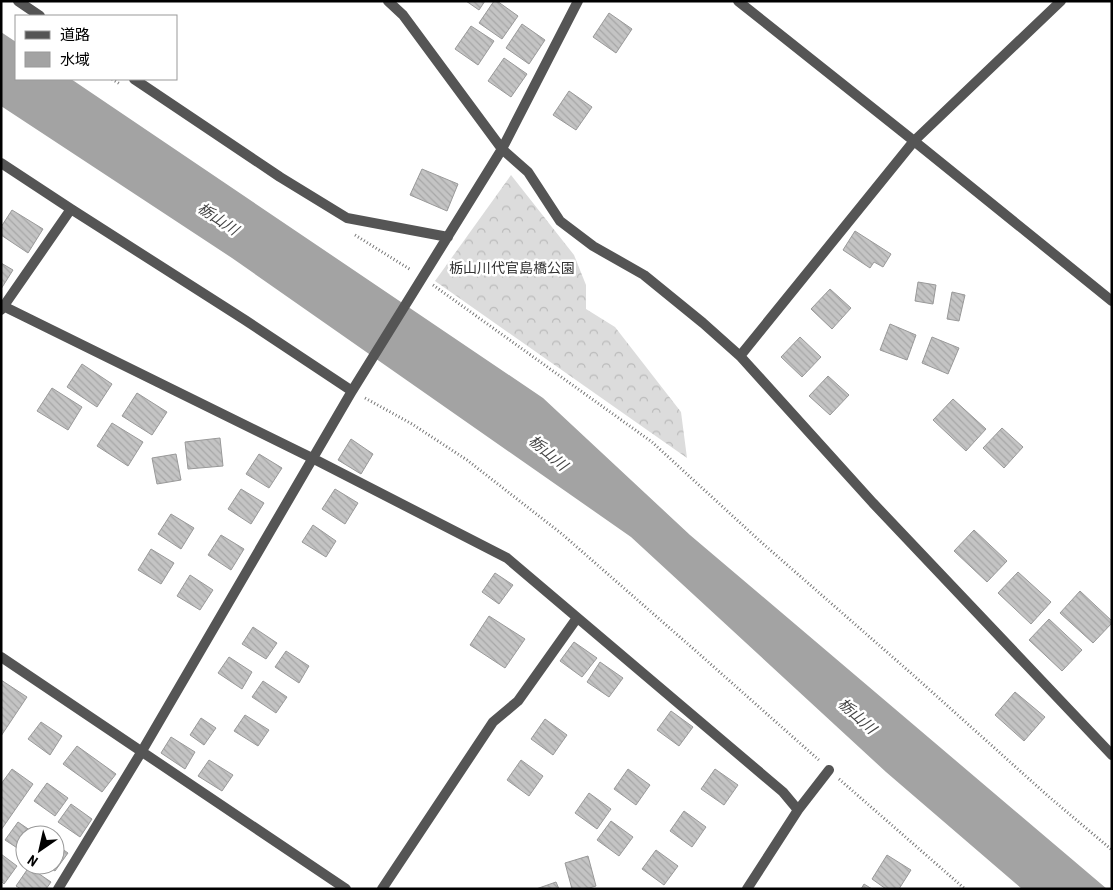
<svg xmlns="http://www.w3.org/2000/svg" width="1113" height="890" viewBox="0 0 1113 890" font-family="'Roboto Condensed','Noto Sans JP',sans-serif">
  <defs>
    <pattern id="forest-crowns" width="20" height="18" patternUnits="userSpaceOnUse" patternTransform="scale(1.25)"><rect width="20" height="18" fill="#dcdcdc"/><path d="M2 6a3 3 0 1 1 6 0M12 15a3 3 0 1 1 6 0" fill="none" stroke="#bbb"/></pattern>
    <pattern id="building-back-hatch" width="6" height="6" patternUnits="userSpaceOnUse" patternTransform="scale(1.25)"><rect width="6" height="6" fill="#c4c4c4"/><path d="M-1 5l2 2M0 0l6 6M5-1l2 2" fill="none" stroke="#a7a7a7"/></pattern>
  </defs>
  <rect width="100%" height="100%" fill="#fff"/>
  <path fill="url(#forest-crowns)" d="M511 175 574 255 586 285V309L615 327 681 412 687 458 435 281Z"/>
  <path fill="#a3a3a3" d="M1 32 16 42V79H71L543 398 690 535 1107 889H1022L886 772 631 537 232 258 1 106Z"/>
  <path fill="url(#building-back-hatch)" stroke="#999" d="M466 1H485L479 10Z
    M494 1H497L518 16 502 39 479 23Z
    M609 13 632 29 616 53 593 37Z
    M522 24 545 40 529 64 506 48Z
    M471 26 494 41 478 65 455 49Z
    M504 58 527 74 511 97 488 81Z
    M569 91 592 107 576 130 553 115Z
    M422 169 458 184 447 211 410 195Z
    M12 210 43 229 28 253 1 235V227Z
    M855 231 891 254 883 267 874 262 870 268 843 250Z
    M1 263 13 270 1 289Z
    M918 282 936 285 933 304 915 301Z
    M830 289 851 308 832 329 811 309Z
    M952 292 965 295 959 321 947 319Z
    M890 324 916 335 907 360 880 350Z
    M800 337 821 357 802 377 781 357Z
    M932 337 959 348 948 374 922 363Z
    M82 364 112 384 97 407 67 387Z
    M828 376 849 395 830 415 809 396Z
    M52 388 82 407 68 430 37 411Z
    M137 393 167 412 152 435 122 416Z
    M953 399 986 429 966 451 933 420Z
    M112 423 143 442 128 466 97 446Z
    M1002 428 1023 447 1004 468 983 448Z
    M220 438 223 466 188 469 185 442Z
    M351 439 373 454 361 474 338 460Z
    M176 454 181 480 157 484 152 458Z
    M259 454 282 468 269 488 246 474Z
    M241 489 264 503 251 524 228 509Z
    M335 489 358 503 345 524 322 509Z
    M171 514 194 528 181 549 158 534Z
    M313 525 336 541 326 557 302 542Z
    M974 530 1007 561 987 582 954 551Z
    M221 535 244 549 231 570 208 555Z
    M151 549 174 563 161 584 138 570Z
    M1018 572 1051 602 1031 624 998 593Z
    M495 573 513 585 499 604 482 592Z
    M190 575 213 590 200 610 177 596Z
    M1080 591 1112 621V623L1093 643 1060 613Z
    M489 616 525 639 505 668 470 645Z
    M1049 619 1082 650 1062 671 1029 640Z
    M253 627 277 643 266 659 242 644Z
    M574 642 597 658 582 677 560 661Z
    M286 651 309 666 299 683 275 667Z
    M229 657 252 672 242 689 218 673Z
    M600 662 623 678 609 697 587 682Z
    M1 680 27 697 1 736Z
    M263 681 287 697 276 713 252 697Z
    M1015 692 1045 717 1024 741 995 715Z
    M671 711 693 727 679 746 657 730Z
    M245 715 269 730 258 746 234 731Z
    M201 718 216 728 204 745 190 735Z
    M545 719 567 735 553 755 531 739Z
    M41 722 62 736 50 755 28 739Z
    M171 737 195 752 185 769 161 753Z
    M77 746 116 774 102 792 63 764Z
    M209 760 233 775 222 791 198 776Z
    M521 760 543 776 529 796 507 780Z
    M12 769 33 784 1 830V784Z
    M628 769 650 785 636 805 614 789Z
    M715 769 738 785 724 805 701 789Z
    M47 783 68 798 55 816 34 801Z
    M589 793 611 809 597 829 575 813Z
    M71 804 92 819 80 837 58 822Z
    M684 811 706 827 692 847 670 831Z
    M611 821 633 837 619 856 597 840Z
    M18 822 37 835H25V853L5 840Z
    M55 844 68 853 55 871 46 865H55Z
    M656 850 678 866 664 885 642 869Z
    M1 854 17 866 4 884 1 881Z
    M887 855 911 870 899 889H886L872 879Z
    M588 856 596 886 586 889H572L565 863Z
    M29 867 51 882 46 889H21L16 886Z
    M556 882 559 889H536Z
    M864 884 872 889H861Z"/>
  <g fill="none" stroke-linecap="round" stroke-linejoin="round">
    <path stroke="#777" stroke-width="3" stroke-dasharray="1 2.5" stroke-linecap="butt" d="M112 79 120 84
      M355 235 411 270
      M433 285 652 442 761 542 912 674 1048 796 1112 850
      M365 398 412 424 467 460 562 534 697 652 820 761
      M839 779 965 889"/>
    <path stroke="#555" stroke-width="10" d="M18 1 40 16
      M388 1 403 15 502 149 528 172 560 221 593 246 644 275 703 323 740 356 873 503 1112 755
      M738 1 914 141 1112 301
      M134 79 280 177 347 218 448 237
      M1 163 71 209 245 320 352 391
      M1 305 314 459 507 558 783 792 798 810 747 889
      M1 310 71 209
      M740 356 914 141 1061 1
      M1 657 346 889
      M798 810 829 770
      M58 889 142 751 352 391 502 149 578 1
      M382 889 493 722 518 701 577 618"/>
  </g>
  <g text-anchor="middle" dominant-baseline="central" stroke-width="5" stroke-linejoin="round" paint-order="stroke">
    <g font-size="14" fill="#333" stroke="#fff">
      <text x="512" y="268">栃山川代官島橋公園</text>
    </g>
    <g font-size="15" font-style="italic" fill="#444" stroke="#fff">
      <text transform="translate(218 219) rotate(34)">栃山川</text>
      <text transform="translate(548 453) rotate(40)">栃山川</text>
      <text transform="translate(857 716) rotate(42)">栃山川</text>
    </g>
  </g>
  <rect width="1113" height="890" fill="none" stroke="#000000" stroke-width="5"/>
  <rect x="15" y="15" width="162" height="65" fill="#ffffff" stroke="#999999"/>
  <rect x="25" y="31" width="25" height="8" fill="#555555" stroke="#999999"/>
  <text x="60" y="40" font-size="15" fill="#000000">道路</text>
  <rect x="25" y="52" width="25" height="15" fill="#a3a3a3" stroke="#999999"/>
  <text x="60" y="65" font-size="15" fill="#000000">水域</text>
  <g transform="translate(40 850) rotate(214)"><circle r="24" fill="#ffffff" stroke="#999999"/>
  <path d="M0-4L9 19L0 12L-9 19Z" fill="#000000"/>
  <text y="-8" font-size="14" font-weight="bold" text-anchor="middle" fill="#000000">N</text>
  </g>
</svg>
